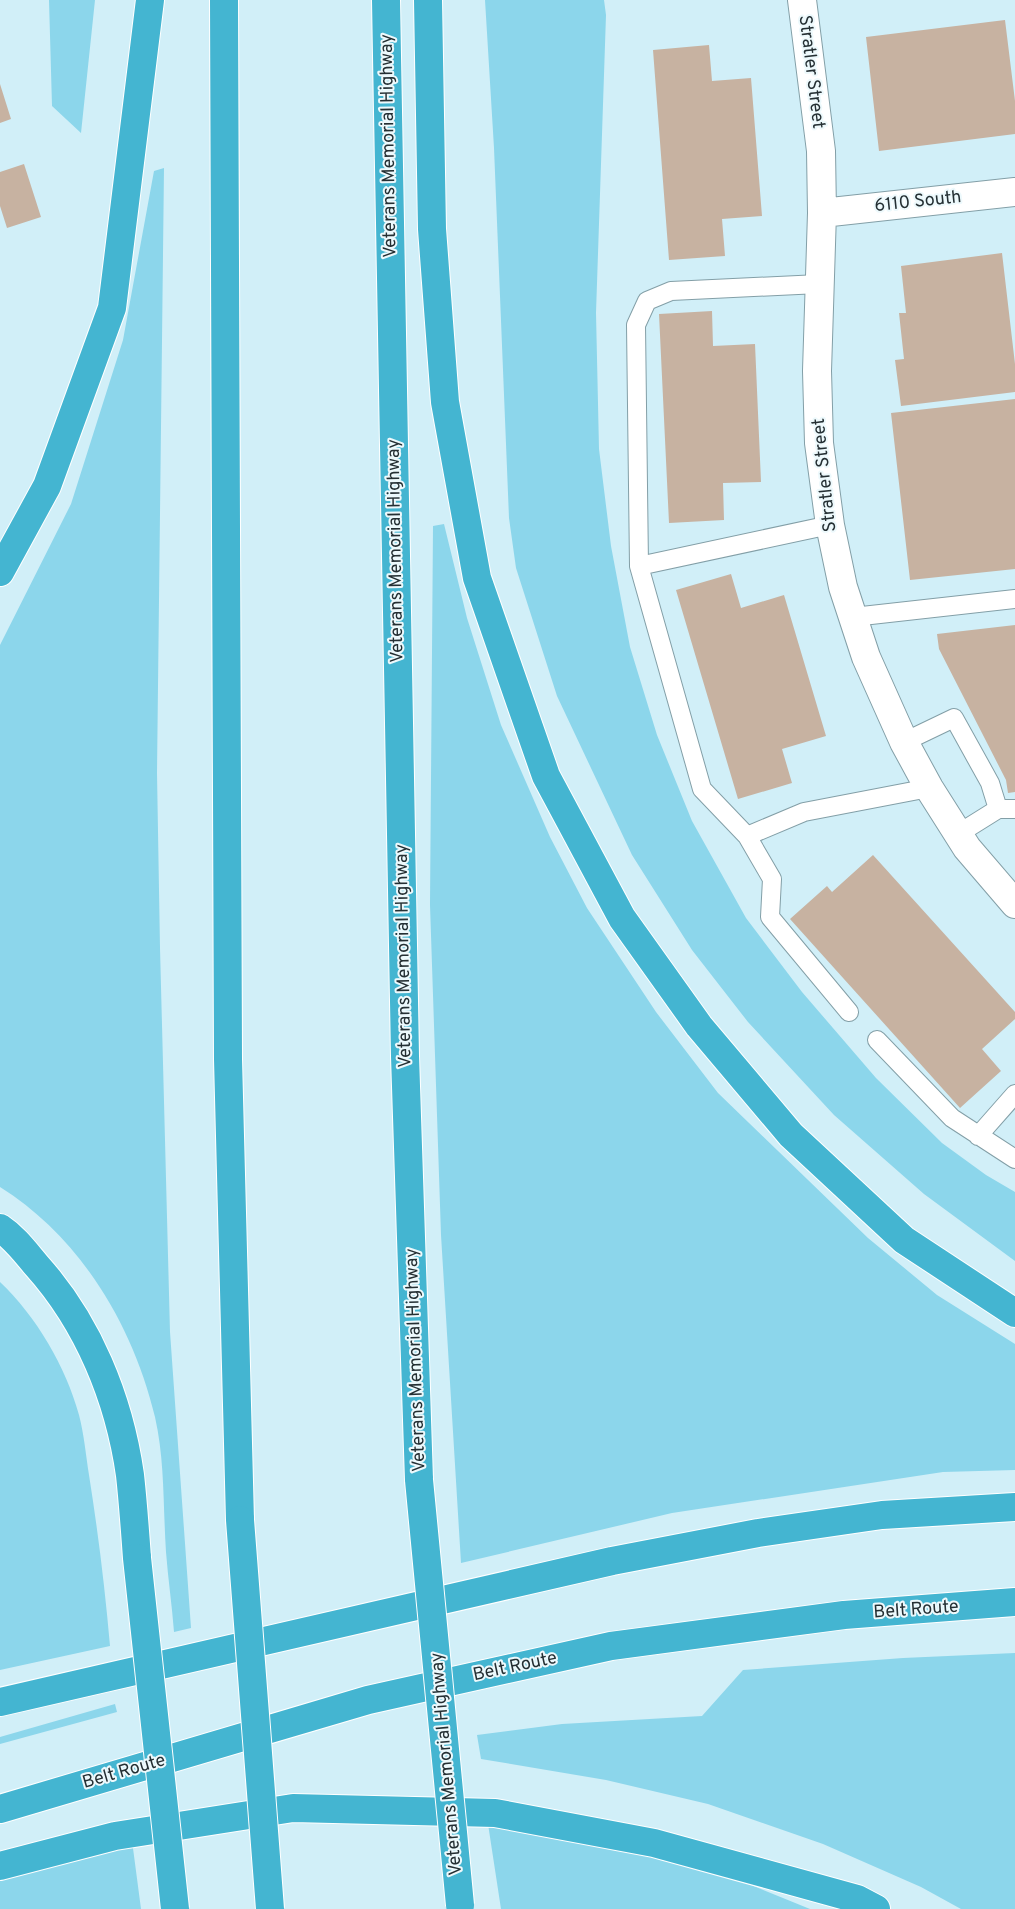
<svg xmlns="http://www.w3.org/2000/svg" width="1015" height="1909" viewBox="0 0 1015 1909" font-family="Overpass,sans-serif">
  <rect width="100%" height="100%" fill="#d1eff8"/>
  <path fill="#8cd6eb" d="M49 0H95L81 133 52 106Z
    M485 0H604L606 15 596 313 599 449 611 546 630 647 657 735 692 821 746 918 802 992 876 1078 942 1143 986 1175 1015 1192V1261L924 1194 834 1115 748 1022 692 950 632 855 557 696 516 568 509 518 494 148Z
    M164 168 157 773 160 948 170 1332 191 1628 174 1632C172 1605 168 1579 166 1552 163 1507 165 1461 155 1417 133 1325 80 1237 0 1187V645L71 504 123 340 154 171Z
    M444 524 467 618 501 725 550 837 587 908 656 1012 718 1093 868 1238 937 1295 1015 1344V1470L943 1472 672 1513 461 1563 441 1235 430 905 433 526Z
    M0 1282C36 1316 66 1367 79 1415 84 1434 86 1456 89 1475 98 1532 105 1588 110 1646L0 1670Z
    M1015 1653V1909H961L921 1887 823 1844 708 1804 606 1780 481 1759 477 1735 562 1724 702 1716 743 1670 903 1658Z
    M115 1704 117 1712 0 1744V1737Z
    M488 1824 623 1848 736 1879 810 1909H501Z
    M131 1833 141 1909H0V1862Z"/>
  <path fill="#c7b2a1" d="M1005 20 1015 101V134L879 151 866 37Z
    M709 45 712 81 751 78 762 216 722 219 725 256 669 260 653 50Z
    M0 84 11 119 0 123Z
    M24 164 41 217 7 228 0 206V172Z
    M1002 253 1015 364V392L901 406 895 360 904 359 899 313H906L901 266Z
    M712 311 713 346 755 344 761 482 723 483 724 520 669 523 659 314Z
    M1015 399V569L910 580 891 413Z
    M731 574 741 608 784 595 826 736 782 749 792 783 738 799 676 590Z
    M1015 625V792L1008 793 1006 780 939 649 937 634Z
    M873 855 1015 1012V1019L982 1049 1001 1071 960 1108 790 919 827 886 832 892Z"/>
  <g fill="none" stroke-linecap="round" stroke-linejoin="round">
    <defs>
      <path id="service" d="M830 525 639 566 702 789 747 836 804 812 929 788
        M639 566 636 325 647 301 671 291 819 284
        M853 617 1015 599
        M904 742 954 718 990 783 998 809H1015
        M958 834 998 809
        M747 836 772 879 770 917 849 1012
        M877 1040 952 1118 1015 1159
        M978 1136 1015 1094"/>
      <path id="minor" d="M802 0 821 151 822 213 817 371 819 443 830 525 843 587 866 657 904 742 929 788 967 848 1015 904
        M822 213 1015 192"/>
      <path id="motorway" d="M224 0 228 1059 240 1520
        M386 0 405 1056 419 1480
        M428 0 432 229 445 402 477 578 546 776 622 918 699 1026 791 1135 904 1240 1015 1313
        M0 572 47 486 112 308 150 0
        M0 1228C15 1238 25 1252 37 1266 88 1323 119 1398 130 1475 133 1502 135 1530 137 1558
        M0 1702 612 1561 758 1533 882 1515 1015 1507
        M0 1809 368 1700 611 1646 844 1615 1015 1602
        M0 1866 115 1836 293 1808 495 1813 654 1843 857 1899 876 1909"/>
    </defs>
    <use href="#service" stroke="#839fa7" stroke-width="20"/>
    <use href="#minor" stroke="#839fa7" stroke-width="30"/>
    <use href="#motorway" stroke="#fff" stroke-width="30"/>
    <use href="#service" stroke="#fff" stroke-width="18"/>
    <use href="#minor" stroke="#fff" stroke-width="28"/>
    <use href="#motorway" stroke="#44b5d1" stroke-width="28"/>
    <defs>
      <path id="motorway-bridge" d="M419 1480 460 1905
        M240 1520 270 1909
        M137 1558 175 1909"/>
    </defs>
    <use href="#motorway-bridge" stroke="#fff" stroke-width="30" stroke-linecap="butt"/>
    <use href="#motorway-bridge" stroke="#44b5d1" stroke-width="28"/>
  </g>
  <g text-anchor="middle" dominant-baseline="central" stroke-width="4" stroke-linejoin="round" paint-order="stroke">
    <g font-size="18" fill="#242f33" stroke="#edf9fc">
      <text transform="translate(811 72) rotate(83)">Stratler Street</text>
      <text transform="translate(389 146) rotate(-91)">Veterans Memorial Highway</text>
      <text transform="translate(918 202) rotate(-6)">6110 South</text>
      <text transform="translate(825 475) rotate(-96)">Stratler Street</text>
      <text transform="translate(396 551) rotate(-91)">Veterans Memorial Highway</text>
      <text transform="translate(404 956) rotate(-91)">Veterans Memorial Highway</text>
      <text transform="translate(416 1360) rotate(-92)">Veterans Memorial Highway</text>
      <text transform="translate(916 1610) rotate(-4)">Belt Route</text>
      <text transform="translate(515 1667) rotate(-12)">Belt Route</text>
      <text transform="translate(447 1764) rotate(-95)">Veterans Memorial Highway</text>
      <text transform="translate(124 1772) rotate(-16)">Belt Route</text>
    </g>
  </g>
</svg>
